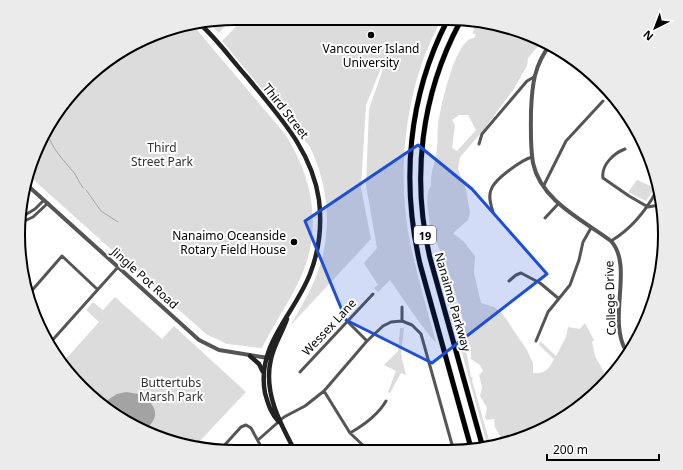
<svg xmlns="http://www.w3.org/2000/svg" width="683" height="470" viewBox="0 0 683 470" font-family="'Noto Sans',sans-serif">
  <rect width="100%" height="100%" fill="#fff"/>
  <path fill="#dcdcdc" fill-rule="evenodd" d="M232 18 219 33 207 22Z
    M244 18 441 21C405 84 396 172 410 242 417 276 427 309 436 342 430 339 397 290 390 280L378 292 374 288 378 285 364 263 377 248 366 185 369 109 383 69 381 68 366 105 361 188 371 239 290 326C300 309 310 292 317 274 333 232 329 187 310 147L222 41Z
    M475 22H490L542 42 528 58 527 66 513 90 482 132 460 157 458 169 466 190 470 213 468 220 453 233 464 242 475 256 474 273 481 303 494 307 502 313 527 350 533 363V373C545 374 549 369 554 359L539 345 540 341 556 356 566 337 568 327 580 329 585 323 594 340 592 342 595 356 608 379 601 389 544 430 498 445 501 438 495 427 494 419 487 420 485 418 487 408 480 396 482 387 479 375 483 371 480 365 471 359V348L465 333 462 332 460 333V340L467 355 471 377H473L472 380 489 440 490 448H488L456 331 464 327 465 325 450 276 435 238 433 227 430 226C429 215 424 194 431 186 430 172 436 161 437 147 438 140 437 133 438 126 440 110 455 38 474 38L476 34H473ZM459 115H468L476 130 457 151 452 148 455 125 452 120Z
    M192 24 285 134C312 176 322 225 303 272 292 298 275 322 262 348H260L227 344 206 334 28 175 35 152 72 92 115 54 179 25Z
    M557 47 602 82 622 113 554 49Z
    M637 180 655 188 646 201 628 192Z
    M115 297 162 339 174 326 246 392 197 444 152 435 81 388 63 362 99 322 86 310 93 302 103 310Z
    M400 328H404L401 354 406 375 401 373 390 393 388 392 396 371 384 365 398 351Z"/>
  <path fill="#a3a3a3" d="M126 392 145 395C157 411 160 415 145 431L103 403 117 394Z"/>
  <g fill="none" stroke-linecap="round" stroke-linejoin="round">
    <path stroke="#a3a3a3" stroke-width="1" d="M47 131C51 149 64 160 75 174 78 179 80 184 83 188
      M86 190 101 211 118 222"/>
    <defs>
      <path id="trunk" d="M447 21C408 97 401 182 420 264L471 448
        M460 22C421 95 411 178 430 258L483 448"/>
    </defs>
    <use href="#trunk" stroke="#dbdbdb" stroke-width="6"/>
    <path stroke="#555" stroke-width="3" d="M479 144 482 134 527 81 534 77
      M625 149C614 153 601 165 603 178L629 196 648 207 659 205
      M544 185 566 141 603 101
      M493 212C491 205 488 197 491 190 494 179 522 160 532 157
      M20 218 35 209 44 200
      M545 218 559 203
      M20 223 33 217 48 203
      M611 241C631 229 645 212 656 192
      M509 281 516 275 521 273 540 283 558 298
      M28 295 62 256 97 289
      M347 321 367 341
      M402 321V307
      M536 341 548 312 570 285 579 260 583 242 591 228
      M49 344 118 267
      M300 372 373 294
      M324 391 350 433 368 450
      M350 433C364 425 378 415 386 401
      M258 440 284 417 305 406 324 391 367 341 383 326 391 322 402 321 412 325 421 334 453 448
      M221 449 241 427 246 425 251 428 264 452"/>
    <path stroke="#555" stroke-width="4" d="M550 45C534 65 532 86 531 111 531 127 530 146 533 163 541 201 583 220 611 241 634 266 607 319 626 351
      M26 184 199 340 219 350 268 358"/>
    <path stroke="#222" stroke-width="4.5" d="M199 23C217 39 231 59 247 77 278 115 312 150 319 200 322 225 319 251 310 274 294 315 256 345 265 393 268 404 271 414 279 422
      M287 319C282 333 274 345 271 359 263 392 280 423 295 451
      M250 356 259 364 263 372"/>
    <use href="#trunk" stroke="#000" stroke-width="5"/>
  </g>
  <path fill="#1d4ed8" fill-opacity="0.2" stroke="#1d4ed8" stroke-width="3" stroke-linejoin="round" d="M418 145 472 189 547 274 432 363 346 320 305 221Z"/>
  <g fill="#000" stroke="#fff" stroke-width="1.5">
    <circle cx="371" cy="35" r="4"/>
    <circle cx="294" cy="242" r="4"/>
  </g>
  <g text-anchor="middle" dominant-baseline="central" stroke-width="4" stroke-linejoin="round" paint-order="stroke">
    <rect fill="#fff" stroke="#4c4c4c" stroke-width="1" x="414" y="226" width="22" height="18" rx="3"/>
    <g font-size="11" font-weight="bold" fill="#000">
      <text x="425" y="235">19</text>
    </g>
    <g font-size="12" fill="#000" stroke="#fff">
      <text x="371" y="48">Vancouver Island<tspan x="371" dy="14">University</tspan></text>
      <text x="286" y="235" text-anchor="end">Nanaimo Oceanside<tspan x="286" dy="14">Rotary Field House</tspan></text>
    </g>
    <g font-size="12" fill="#000" stroke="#fff">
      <text transform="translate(286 111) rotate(52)">Third Street</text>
      <text transform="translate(145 278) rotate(42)">Jingle Pot Road</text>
      <text transform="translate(610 298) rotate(-92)">College Drive</text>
      <text transform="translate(453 302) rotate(74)">Nanaimo Parkway</text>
      <text transform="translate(329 327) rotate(-47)">Wessex Lane</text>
    </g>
    <g font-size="12" fill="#333" stroke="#fff">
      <text x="162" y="147">Third<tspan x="162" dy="14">Street Park</tspan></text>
      <text x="171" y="382">Buttertubs<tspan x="171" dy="14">Marsh Park</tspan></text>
    </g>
  </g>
  <path d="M0 0H683V470H0ZM235 25H448A210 210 0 0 1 658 235V235A210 210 0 0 1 448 445H235A210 210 0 0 1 25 235V235A210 210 0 0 1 235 25Z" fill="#ebebeb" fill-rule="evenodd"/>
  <path fill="none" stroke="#000" stroke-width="2" d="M235 25H448A210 210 0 0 1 658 235V235A210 210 0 0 1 448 445H235A210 210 0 0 1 25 235V235A210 210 0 0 1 235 25Z"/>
  <g transform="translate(655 28) rotate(222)" stroke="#ffffff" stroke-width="3" paint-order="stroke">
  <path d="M0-3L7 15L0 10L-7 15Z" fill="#000000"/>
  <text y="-6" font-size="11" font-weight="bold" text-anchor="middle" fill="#000000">N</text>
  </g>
  <path d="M547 454v6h112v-6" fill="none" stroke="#000000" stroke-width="2"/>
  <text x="553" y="454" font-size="12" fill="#000000" stroke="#ffffff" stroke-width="3" paint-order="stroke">200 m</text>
</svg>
